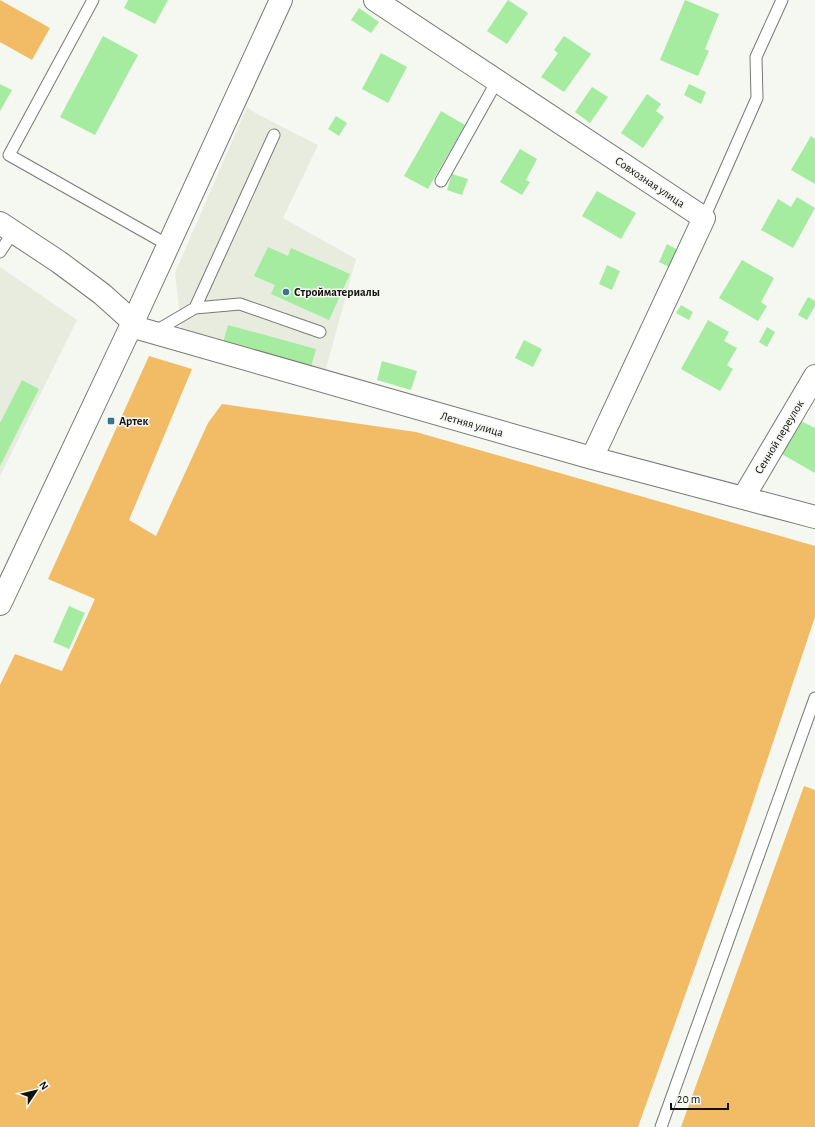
<svg xmlns="http://www.w3.org/2000/svg" width="815" height="1127" viewBox="0 0 815 1127" font-family="'Alegreya Sans',sans-serif">
  <rect width="100%" height="100%" fill="#f5f7f1"/>
  <path fill="#e7ecde" d="M247 107 257 114 318 145 283 218 356 259 324 376 182 335 175 273Z
    M0 267 77 320 0 476Z"/>
  <path fill="#f2bc67" d="M0 0 50 28 32 60 0 42Z
    M149 356 192 369 129 520 156 536 208 423 222 404 416 432 815 546V617L736 853 638 1127H0V685L15 654 62 671 95 599 48 579Z
    M804 786 815 790V1127H681Z"/>
  <path fill="#a5eba0" d="M128 0H168L155 24 124 8Z
    M508 0 528 13 507 44 487 31Z
    M685 0 719 14 705 49 709 51 698 76 660 60Z
    M359 8 379 22 371 33 351 20Z
    M103 36 138 55 95 135 60 117Z
    M564 36 591 54 564 92 541 77 558 53 554 50Z
    M381 53 407 67 388 103 362 89Z
    M0 84 12 90 0 111Z
    M689 84 706 92 701 104 684 95Z
    M592 87 608 97 590 123 575 112Z
    M647 94 661 104 656 111 664 117 643 148 621 133Z
    M441 111 465 125 428 189 404 176Z
    M336 116 347 123 339 136 328 129Z
    M811 136 815 139V184L791 170Z
    M520 149 537 159 526 180 530 182 522 195 500 182Z
    M452 174 468 179 462 195 447 190Z
    M597 191 636 213 621 239 582 216Z
    M797 197 815 208 793 248 761 230 778 199 791 207Z
    M667 244 678 250 669 267 659 262Z
    M268 247 288 256 291 248 350 274 329 320 271 294 275 285 254 276Z
    M742 260 774 278 761 302 767 306 758 321 719 298Z
    M607 265 620 271 612 290 599 284Z
    M808 297 815 301V306L807 320 798 315Z
    M681 305 693 312 689 320 676 313Z
    M708 320 729 332 724 341 737 348 727 365 733 369 720 391 681 369Z
    M228 325 316 349 311 367 223 343Z
    M767 327 775 332 767 347 759 342Z
    M524 340 542 349 533 367 515 358Z
    M382 361 417 371 411 390 377 380Z
    M22 380 39 389 0 466V423Z
    M799 420 815 428V473L780 453Z
    M69 606 85 613 69 649 53 642Z"/>
  <g fill="none" stroke-linecap="round" stroke-linejoin="round">
    <defs>
      <path id="service" d="M93 0 9 155 168 245
        M441 181 497 81
        M704 218 757 98 756 57 782 0
        M0 252 13 232
        M195 308 240 304 320 332
        M154 332 195 308 274 135
        M661 1127 815 698"/>
      <path id="minor" d="M375 0 704 218 592 458
        M0 223 59 262 102 294 141 329 592 458 815 517
        M743 498 815 376"/>
      <path id="tertiary" d="M0 604 133 322 281 0"/>
    </defs>
    <use href="#service" stroke="#787a74" stroke-width="13"/>
    <use href="#minor" stroke="#787a74" stroke-width="24"/>
    <use href="#tertiary" stroke="#787a74" stroke-width="24"/>
    <use href="#service" stroke="#fff" stroke-width="11"/>
    <use href="#minor" stroke="#fff" stroke-width="22"/>
    <use href="#tertiary" stroke="#fff" stroke-width="22"/>
  </g>
  <g fill="#3b748e" stroke="#f5f7f1" stroke-width="1.5">
    <circle cx="286" cy="292" r="4"/>
    <rect x="107" y="417" width="8" height="8" rx="2"/>
  </g>
  <g text-anchor="middle" dominant-baseline="central" stroke-width="3" stroke-linejoin="round" paint-order="stroke">
    <g font-size="12" fill="#11110f" stroke="#f5f7f1">
      <text transform="translate(650 182) rotate(34)">Совхозная улица</text>
      <text transform="translate(472 424) rotate(16)">Летняя улица</text>
      <text transform="translate(779 437) rotate(-59)">Сенной переулок</text>
    </g>
    <g font-size="12" font-weight="bold" fill="#11110f" stroke="#f5f7f1" text-anchor="start">
      <text x="294" y="292">Стройматериалы</text>
      <text x="119" y="421">Артек</text>
    </g>
  </g>
  <g transform="translate(36 1091) rotate(55)" stroke="#f5f7f1" stroke-width="3" paint-order="stroke">
  <path d="M0-3L7 15L0 10L-7 15Z" fill="#11110f"/>
  <text y="-6" font-size="11" font-weight="bold" text-anchor="middle" fill="#11110f">N</text>
  </g>
  <path d="M671 1103v6h57v-6" fill="none" stroke="#11110f" stroke-width="2"/>
  <text x="677" y="1103" font-size="12" fill="#11110f" stroke="#f5f7f1" stroke-width="3" paint-order="stroke">20 m</text>
</svg>
